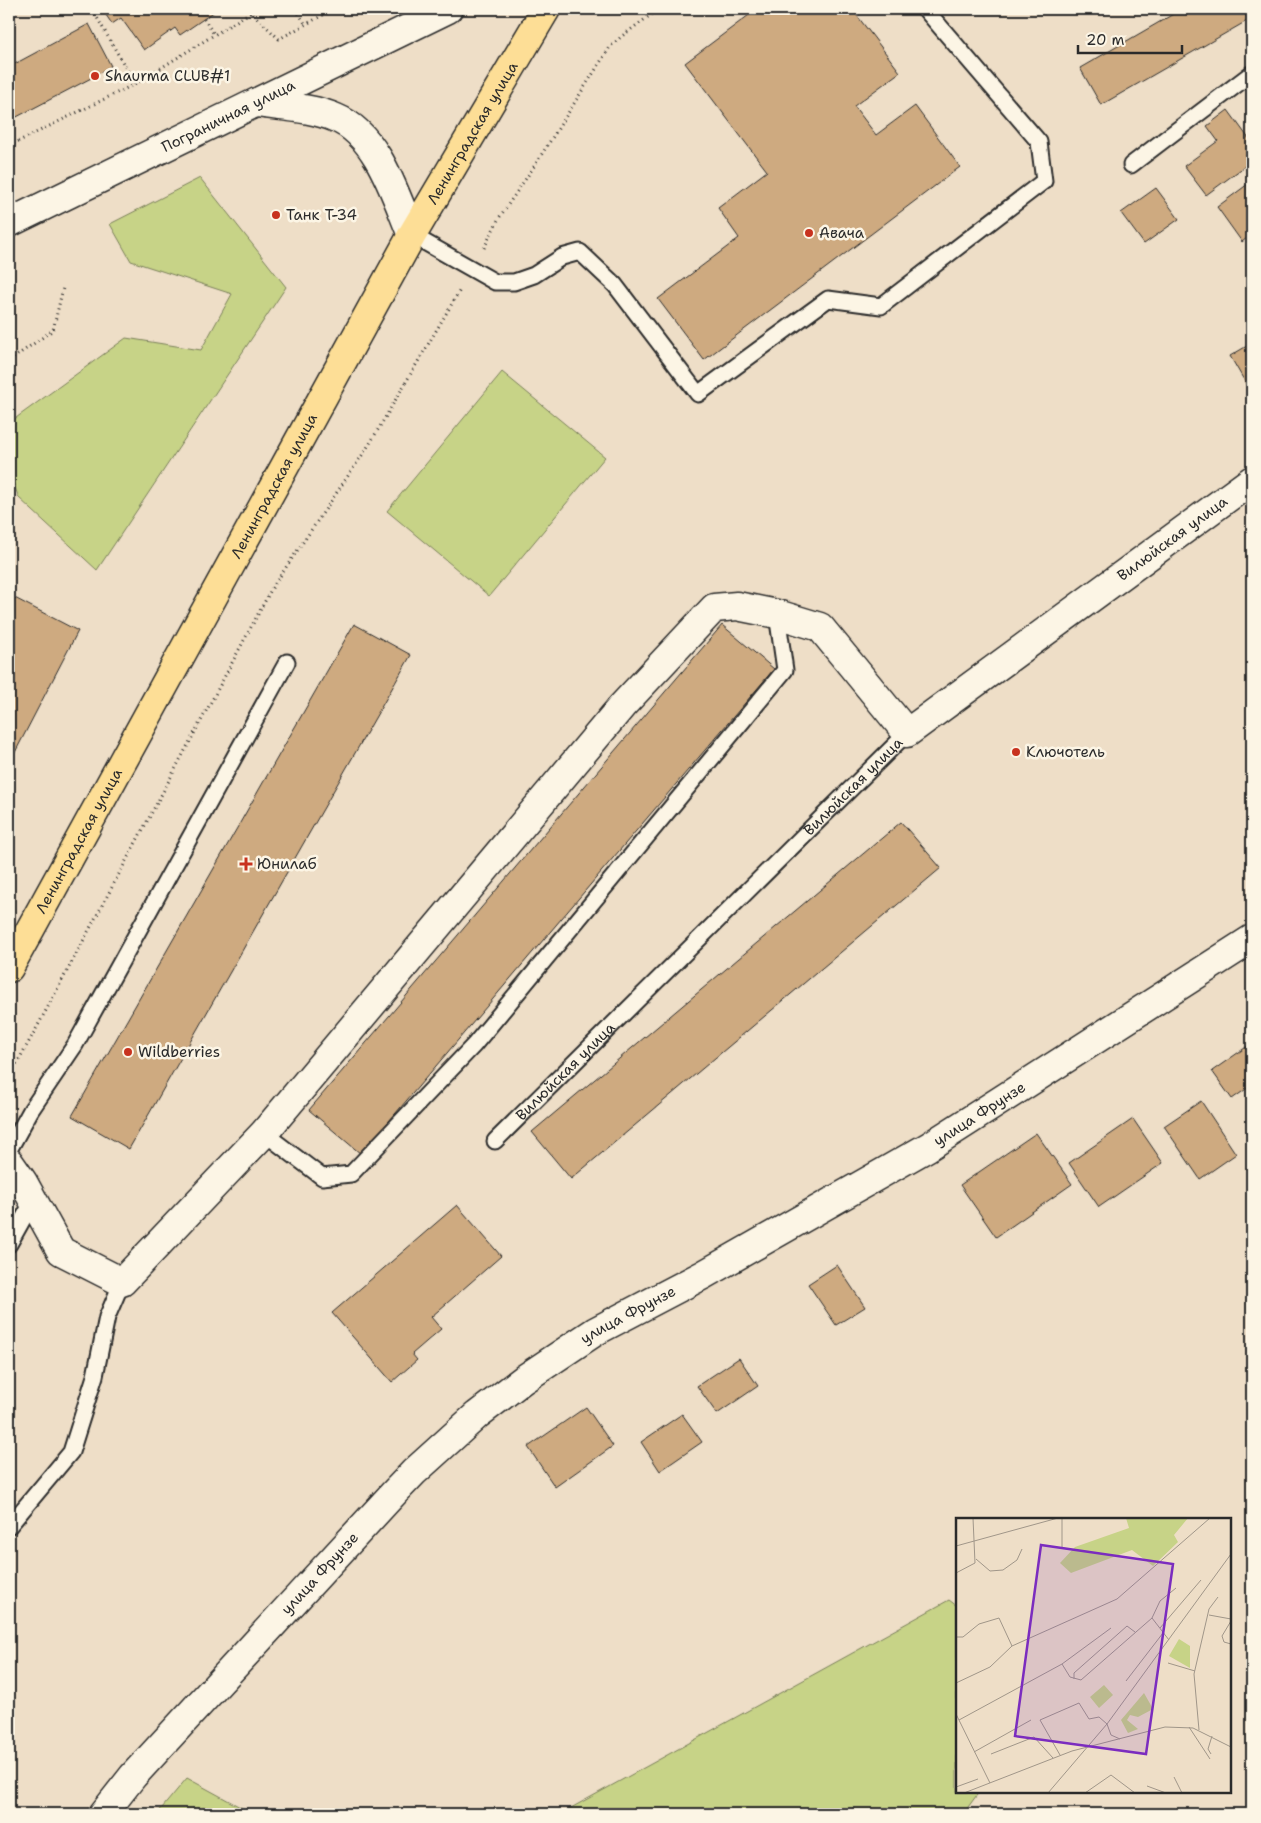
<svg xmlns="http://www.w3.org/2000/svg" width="1261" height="1823" viewBox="0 0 1261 1823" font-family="'Shantell Sans',sans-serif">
  <rect width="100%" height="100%" fill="#eedec7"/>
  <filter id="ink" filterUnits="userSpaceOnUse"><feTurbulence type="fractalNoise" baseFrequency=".02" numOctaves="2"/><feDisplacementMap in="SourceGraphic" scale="10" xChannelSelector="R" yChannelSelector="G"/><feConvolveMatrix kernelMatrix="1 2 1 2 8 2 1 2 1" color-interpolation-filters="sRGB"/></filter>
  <g filter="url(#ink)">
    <path fill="#c7d387" stroke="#797f59" d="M200 178 286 287 97 570 19 498 9 472V423L126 338 201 350 232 294 131 261 110 224Z
      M502 372 605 457 489 596 387 511Z
      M949 1600 957 1606V1792H979L963 1814H560Z
      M187 1778 253 1814H157Z"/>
    <path fill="#ceaa80" stroke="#2b2b2b" d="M102 9H218L180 35 175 28 144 50 121 18 112 24Z
      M757 9H852L900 72 854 106 876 135 915 106 960 167 704 360 658 299 739 238 718 208 767 171 685 63Z
      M1182 9H1252V18L1101 105 1080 68Z
      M89 24 111 66 95 76 9 121V67Z
      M1228 110 1252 143V161L1206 195 1184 166 1218 141 1207 126Z
      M1252 181V234L1242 242 1217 207Z
      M1156 188 1179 219 1144 244 1121 213Z
      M1252 343V394L1230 356Z
      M9 595 78 631 9 764Z
      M354 624 411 655 129 1149 72 1116Z
      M722 625 774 669 361 1154 309 1110Z
      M901 822 941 868 571 1179 532 1132Z
      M1252 1043V1085L1232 1099 1212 1071Z
      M1201 1101 1236 1154 1200 1179 1164 1126Z
      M1133 1119 1163 1163 1099 1207 1069 1163Z
      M1036 1133 1072 1184 996 1237 960 1185Z
      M457 1205 501 1256 431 1317 441 1329 412 1354 417 1360 392 1382 332 1313Z
      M837 1265 865 1307 836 1325 808 1284Z
      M739 1358 758 1386 717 1414 697 1386Z
      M586 1407 613 1446 555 1487 528 1447Z
      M682 1414 702 1442 660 1471 641 1442Z"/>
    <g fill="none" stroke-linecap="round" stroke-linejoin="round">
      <defs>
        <g id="lane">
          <path d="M1131 165 1252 73"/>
          <path d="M412 235 495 282H514L534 275 562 257 580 252 615 285 698 394 828 299 881 306 1044 181 1039 142 925 9"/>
          <path d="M264 1133 322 1177 351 1174 474 1045 785 670 777 614"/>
          <path id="s1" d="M495 1141 907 733"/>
          <path d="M9 1150 31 1110 75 1045 287 662"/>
          <path d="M9 1244 33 1201"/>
          <path d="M9 1526 71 1452 95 1376 107 1317 122 1282"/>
        </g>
        <g id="street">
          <path id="s2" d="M9 1162 23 1182 61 1251 122 1282 264 1133 622 706 714 608 737 606 777 614 820 627 907 733 1252 480"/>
          <path id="s3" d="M103 1814 133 1776 393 1494 414 1472 477 1415 524 1379 596 1331 703 1275 928 1147 1252 939"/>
        </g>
        <g id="secondary">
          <path d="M256 103C282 107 312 107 336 118 378 135 395 195 412 235"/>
          <path id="s4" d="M9 223 448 9"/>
        </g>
        <g id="primary">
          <path id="s5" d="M9 968 412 235 546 9"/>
        </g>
      </defs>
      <use href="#lane" stroke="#2b2b2b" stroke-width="19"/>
      <use href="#street" stroke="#2b2b2b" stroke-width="31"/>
      <use href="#secondary" stroke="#2b2b2b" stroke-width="31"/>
      <use href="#primary" stroke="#2b2b2b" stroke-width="31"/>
      <path stroke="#2b2b2b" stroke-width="3" stroke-dasharray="1 4" stroke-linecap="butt" d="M296 9 306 25
        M95 14 135 84
        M204 19 214 34
        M9 146 135 84 251 12 279 39 334 9
        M484 248 499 218 533 168 610 47 622 36 659 9
        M9 361 53 330 63 288
        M9 1077 35 1031 272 588 369 445 460 290"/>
      <use href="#lane" stroke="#fcf5e5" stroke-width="15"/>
      <use href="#street" stroke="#fcf5e5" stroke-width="28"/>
      <use href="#secondary" stroke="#fcf5e5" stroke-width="28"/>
      <use href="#primary" stroke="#fdde96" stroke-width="28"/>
    </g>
  </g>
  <g fill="#c8321e" stroke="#fcf5e5" stroke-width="2">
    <circle cx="95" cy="76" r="5"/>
    <circle cx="276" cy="215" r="5"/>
    <circle cx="809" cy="233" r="5"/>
    <circle cx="1016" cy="752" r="5"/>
    <path d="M243.5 856.5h5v5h5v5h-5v5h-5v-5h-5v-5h5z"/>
    <circle cx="128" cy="1052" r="5"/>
  </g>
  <g text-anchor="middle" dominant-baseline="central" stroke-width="5" stroke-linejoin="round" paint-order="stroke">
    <g font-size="15" fill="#2b2b2b" stroke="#fcf5e5" text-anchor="start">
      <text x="105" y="76">Shaurma CLUB#1</text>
      <text x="286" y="215">Танк Т-34</text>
      <text x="819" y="233">Авача</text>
      <text x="1026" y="752">Ключотель</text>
      <text x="257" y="864">Юнилаб</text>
      <text x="138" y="1052">Wildberries</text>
    </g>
    <g font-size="15" fill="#2b2b2b" stroke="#fcf5e5">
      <text stroke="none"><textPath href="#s4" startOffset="244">Пограничная улица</textPath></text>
      <text stroke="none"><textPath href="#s5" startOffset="955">Ленинградская улица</textPath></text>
      <text stroke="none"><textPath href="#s5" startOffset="550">Ленинградская улица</textPath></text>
      <text stroke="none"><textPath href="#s2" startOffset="1644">Вилюйская улица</textPath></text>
      <text stroke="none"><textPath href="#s1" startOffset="504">Вилюйская улица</textPath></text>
      <text stroke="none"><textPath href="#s5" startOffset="145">Ленинградская улица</textPath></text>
      <text stroke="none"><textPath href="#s1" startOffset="99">Вилюйская улица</textPath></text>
      <text stroke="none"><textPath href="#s3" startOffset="1134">улица Фрунзе</textPath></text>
      <text stroke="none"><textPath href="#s3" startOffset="729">улица Фрунзе</textPath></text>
      <text stroke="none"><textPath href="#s3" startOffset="324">улица Фрунзе</textPath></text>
    </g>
  </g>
  <g transform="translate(956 1518)">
    <rect width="275" height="275" fill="#eedec7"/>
    <path d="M170 0H232L218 17 222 24 197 48 176 32 115 55 104 45 119 29 173 10ZM223 121 234 128V150L213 138ZM148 167 157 177 143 190 134 179ZM188 175 197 191 182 199 174 197 171 202 182 211 172 215 165 202Z" fill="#c7d387"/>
    <path fill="none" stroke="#a09689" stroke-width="1" d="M0 28 102 0M106 29V0M20 41 34 53 47 52 61 42 66 31M0 55 19 45 17 0M253 97 275 101M196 100 204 83 220 70M275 103 266 118 268 124 275 126M204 110 245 62M0 119H7L23 106 43 100 56 128M212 145 239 153M106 146 114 159 125 162 196 100 213 122M118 161V155L171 108 179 114M170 163 207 115M0 165 34 149 56 128 161 81 254 0M0 196 34 265M3 202 106 146 155 110M151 206 155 217 164 221M233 209 254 241M243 212 238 156 253 91 262 79M18 234 75 202M35 236 78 219 97 240M255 236 252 231 256 218M104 237 84 202 123 185 133 201 143 199 151 206M218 259 226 275M191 268 210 275M0 269 22 261M8 275 116 233 209 209 237 210 275 229M92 275 151 206 275 36M129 275 155 257 179 275"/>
    <path fill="#7b2cbf" fill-opacity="0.15" stroke="#7b2cbf" stroke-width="2.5" d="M85 27 217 46 190 236 59 218Z"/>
    <rect width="275" height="275" fill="none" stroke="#2b2b2b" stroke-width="2.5"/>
  </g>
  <rect width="1261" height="1823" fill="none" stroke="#fcf5e5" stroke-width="30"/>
  <rect x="15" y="15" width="1231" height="1793" fill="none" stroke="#2b2b2b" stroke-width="2" filter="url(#ink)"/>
  <path d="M1078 45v8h104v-8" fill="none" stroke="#2b2b2b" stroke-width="2.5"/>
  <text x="1086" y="45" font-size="15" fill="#2b2b2b" stroke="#fcf5e5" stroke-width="4" paint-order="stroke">20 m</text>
</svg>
